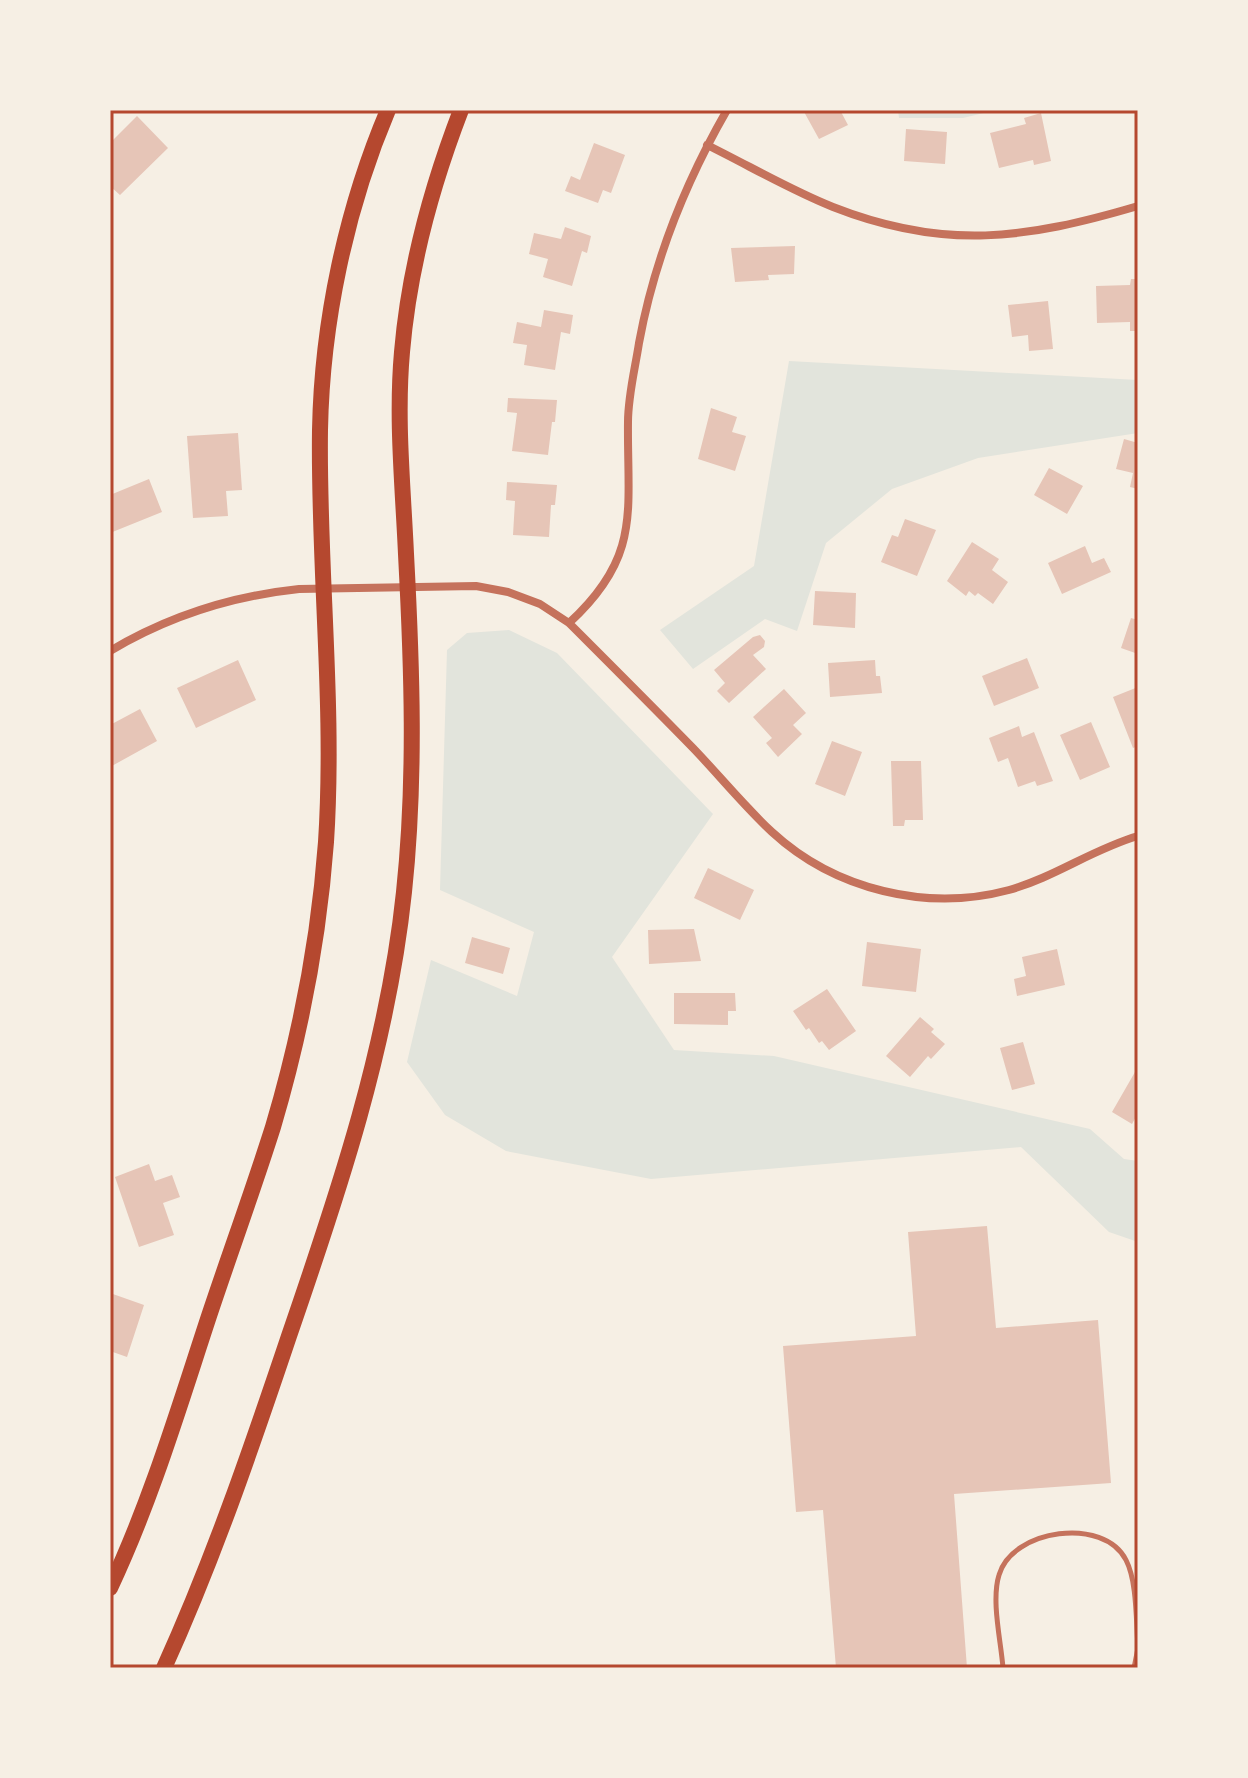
<svg xmlns="http://www.w3.org/2000/svg" width="1248" height="1778" viewBox="0 0 1248 1778" font-family="Poppins,sans-serif">
  <rect width="100%" height="100%" fill="#f6efe4"/>
  <path fill="#e2e4dc" d="M898 110H996L963 118H899Z
    M789 361 1138 380V433L978 458 892 489 826 543 797 631 765 619 693 669 660 630 754 566Z
    M509 630 557 653 713 814 612 957 674 1050 774 1056 1090 1129 1124 1159 1138 1161V1242L1109 1232 1021 1147 651 1179 506 1151 445 1115 407 1062 431 960 517 996 534 932 440 890 447 650 467 633Z"/>
  <path fill="#e6c5b7" d="M803 110H840L848 125 819 139Z
    M1041 113 1051 161 1034 165 1033 160 999 168 990 133 1026 124 1024 118Z
    M137 116 168 148 120 195 110 186V143Z
    M906 129 947 132 945 164 904 161Z
    M594 143 625 155 611 193 603 190 598 203 565 191 571 176 580 180Z
    M565 227 591 236 587 253 582 251 572 286 543 277 548 259 529 254 534 233 561 239Z
    M795 246 794 274 768 275 769 280 735 282 731 248Z
    M1131 279H1138V331H1130V322L1097 323 1096 286 1130 285Z
    M1048 301 1053 349 1029 351 1028 335 1012 337 1008 305Z
    M544 310 573 315 570 334 561 332 555 370 524 365 527 345 513 343 517 322 541 327Z
    M508 398 557 400 555 422H552L548 455 512 451 517 413 507 412Z
    M711 408 737 417 732 432 746 436 735 471 698 459Z
    M238 433 242 490 226 491 228 516 193 518 187 436Z
    M1124 439 1138 443V489L1130 487 1133 473 1116 469Z
    M1049 468 1083 486 1067 514 1034 495Z
    M149 479 162 512 110 533V495Z
    M507 482 557 485 555 505H551L549 537 513 535 515 501 506 500Z
    M905 519 936 530 917 576 881 562 892 535 898 537Z
    M972 542 999 559 992 570 1008 582 993 604 978 593 975 596 969 591 966 596 947 581Z
    M1085 546 1092 563 1104 558 1111 572 1062 594 1048 563Z
    M815 591 856 593 855 628 813 625Z
    M1131 618 1138 620V654L1121 648Z
    M760 635 765 641 764 647 753 655 766 669 729 703 717 691 725 683 714 670 753 637Z
    M1027 658 1039 688 994 706 982 676Z
    M238 660 256 700 196 728 177 688Z
    M875 660 876 676H880L882 693 830 697 828 663Z
    M1138 687V746L1133 748 1113 697Z
    M784 689 806 713 793 725 802 734 778 757 766 743 772 738 753 717Z
    M140 709 157 741 110 767V725Z
    M1091 722 1110 767 1080 780 1060 735Z
    M1019 726 1022 737 1034 732 1053 781 1037 786 1035 781 1018 787 1008 758 998 762 989 738Z
    M832 741 862 752 845 796 815 784Z
    M891 761H921L923 820H905L904 826H893Z
    M708 868 754 890 740 920 694 898Z
    M694 929 701 961 649 964 648 930Z
    M472 937 510 948 503 974 465 963Z
    M867 942 921 949 916 992 862 986Z
    M1057 949 1065 985 1017 996 1014 979 1026 976 1022 957Z
    M827 989 856 1031 829 1050 822 1041 819 1043 809 1028 806 1030 793 1011Z
    M674 993H735L736 1011H728V1025L674 1024Z
    M920 1017 934 1029 931 1032 945 1044 931 1059 928 1056 910 1077 886 1056Z
    M1023 1042 1035 1084 1012 1090 1000 1048Z
    M1135 1072 1138 1074V1113L1132 1124 1112 1112Z
    M149 1164 155 1181 172 1175 180 1197 163 1203 174 1235 139 1247 115 1177Z
    M987 1226 996 1328 1098 1320 1111 1483 954 1494 967 1668H836L823 1510 796 1512 783 1346 916 1336 908 1232Z
    M110 1293 144 1305 127 1357 110 1351Z"/>
  <g fill="none" stroke-linecap="round" stroke-linejoin="round">
    <path stroke="#c5725c" stroke-width="5" d="M1003 1668C1001 1641 991 1601 999 1575 1012 1529 1104 1516 1126 1560 1137 1581 1136 1621 1138 1646
      M1134 1668 1138 1648"/>
    <path stroke="#c5725c" stroke-width="8" d="M707 145C748 165 790 190 833 207 945 251 1026 239 1138 206
      M569 623C642 556 627 511 628 422 628 396 635 369 639 343 654 261 685 183 727 110
      M110 651C167 617 233 596 299 589L476 586 508 592 540 604 569 623C610 664 652 706 693 748 719 775 744 806 772 832 835 890 927 912 1009 890 1055 877 1093 849 1138 836"/>
    <path stroke="#b5482f" stroke-width="16" d="M110 1588C151 1501 179 1407 209 1316 230 1253 253 1190 273 1127 300 1036 319 938 326 842 335 704 318 567 320 430 322 322 346 209 388 110
      M164 1668C213 1560 251 1449 289 1336 339 1191 388 1045 404 892 416 779 412 667 406 554 403 487 396 419 402 352 409 269 431 188 461 110"/>
  </g>
  <rect width="1248" height="1778" fill="none" stroke="#f6efe4" stroke-width="224"/>
  <rect x="112" y="112" width="1024" height="1554" fill="none" stroke="#b5482f" stroke-width="3"/>
</svg>
